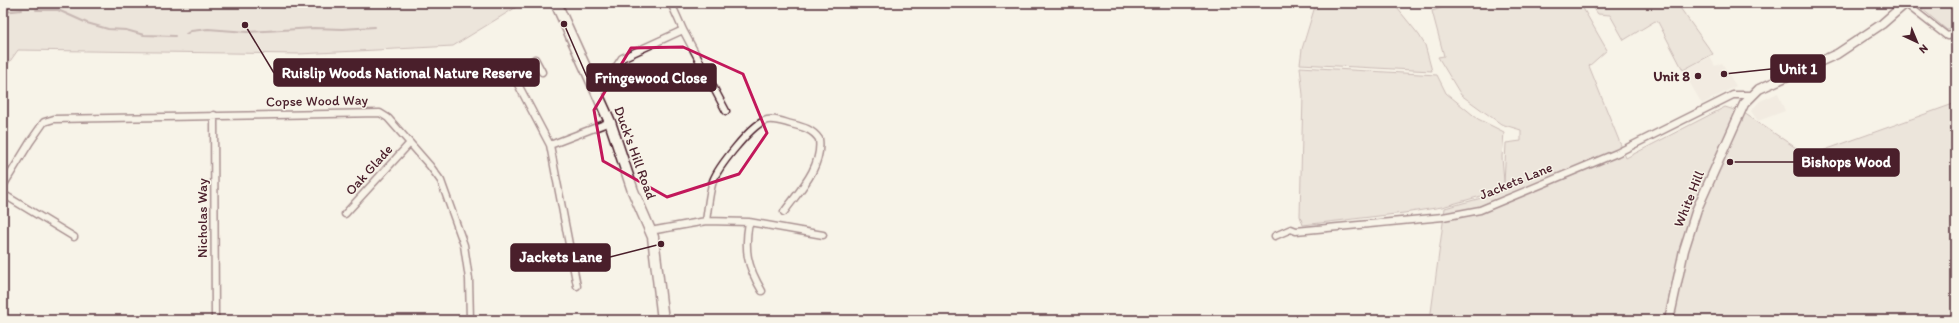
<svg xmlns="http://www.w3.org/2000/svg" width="1959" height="323" viewBox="0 0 1959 323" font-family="Itim,sans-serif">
  <rect width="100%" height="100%" fill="#f7f3e8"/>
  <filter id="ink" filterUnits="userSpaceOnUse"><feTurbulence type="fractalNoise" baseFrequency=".025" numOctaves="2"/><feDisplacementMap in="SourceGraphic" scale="8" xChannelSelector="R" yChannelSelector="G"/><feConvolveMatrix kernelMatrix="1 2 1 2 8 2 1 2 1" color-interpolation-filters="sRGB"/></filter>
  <g filter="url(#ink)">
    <path fill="#eae3da" d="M1710 57 1715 66 1722 63 1736 86 1702 104 1683 71Z
      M1778 93 1785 111 1758 121 1751 111 1760 101Z"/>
    <path fill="#ded4cc" stroke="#947a7c" d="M3 3H523L453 46 299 54 18 50 3 71Z
      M1316 3H1393L1419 35 1425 45 1432 71 1300 64 1302 49Z
      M1444 3H1580L1607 50 1589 66 1626 158 1725 107 1744 113 1808 156 1956 103V320H1430L1445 208 1496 194 1501 190 1504 184 1506 143 1521 141V130L1501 124 1461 95 1438 57 1444 56 1432 11 1444 7Z
      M1590 3H1680L1678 5 1713 54 1683 70 1658 22 1655 21 1624 40 1610 15 1598 14Z
      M1915 3H1956V28L1947 30Z
      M1300 67 1437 75 1446 93 1478 119 1504 132 1502 157 1504 182 1500 189 1495 192 1442 207 1404 213 1303 225 1300 216 1303 95Z"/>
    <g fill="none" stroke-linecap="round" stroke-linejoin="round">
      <path stroke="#8e7275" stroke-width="2" d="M36 10H58L87 23 108 29 126 30 144 35 175 36
        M3 12 22 10
        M186 34 191 31 208 29 247 32 314 28 342 29 375 27"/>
      <defs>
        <path id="minor" d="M671 3 683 30 726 111
          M1906 4 1947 36 1956 34
          M542 72 535 59 512 73 550 145 577 286
          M598 95 622 58 683 30
          M214 115 215 320
          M550 145 610 122
          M3 186 30 142 44 122 54 119 380 113 388 118 410 143 430 166 441 181 464 245 469 279 470 320
          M3 194 74 237
          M345 214 410 143
          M706 221C708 208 709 193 713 181 718 167 750 127 764 121 772 117 783 122 791 124 803 127 812 129 819 139 823 167 799 191 784 212
          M749 222C744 250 747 266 762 291
          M650 231 706 221 749 222 823 235
          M1275 236 1291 229 1296 231 1443 217 1480 210 1617 153 1733 95H1752"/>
        <path id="tertiary" d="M1669 320 1684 250 1697 209 1744 104 1759 89 1837 54 1882 24 1906 3"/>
        <path id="primary" d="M556 3 610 122 633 191 653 237 663 320"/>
      </defs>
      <use href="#minor" stroke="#4a1f2b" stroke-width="9"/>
      <use href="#tertiary" stroke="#4a1f2b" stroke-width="11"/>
      <use href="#primary" stroke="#4a1f2b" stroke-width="13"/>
      <use href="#minor" stroke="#f7f3e8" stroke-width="6"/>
      <use href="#tertiary" stroke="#f7f3e8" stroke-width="8"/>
      <use href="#primary" stroke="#f7f3e8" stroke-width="10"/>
    </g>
  </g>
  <path d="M0 0H1959V323H0ZM683 47 743 74 767 133 739 174 667 197 603 161 594 110 631 48Z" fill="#f7f3e8" fill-opacity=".55" fill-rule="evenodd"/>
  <path fill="none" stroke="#c2185b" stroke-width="3" stroke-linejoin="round" d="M683 47 743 74 767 133 739 174 667 197 603 161 594 110 631 48Z"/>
  <circle fill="#4a1f2b" stroke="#f7f3e8" stroke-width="1.5" cx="1698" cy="76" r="4"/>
  <g text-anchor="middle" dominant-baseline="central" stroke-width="3" stroke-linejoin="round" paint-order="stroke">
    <g font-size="14" font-weight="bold" fill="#4a1f2b" stroke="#f7f3e8" text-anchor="end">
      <text x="1690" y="76">Unit 8</text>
    </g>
    <g font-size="14" fill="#4a1f2b" stroke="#f7f3e8">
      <text transform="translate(317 101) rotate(-1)">Copse Wood Way</text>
      <text transform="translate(635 153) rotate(70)">Duck's Hill Road</text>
      <text transform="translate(369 170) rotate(-48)">Oak Glade</text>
      <text transform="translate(1516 181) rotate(-22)">Jackets Lane</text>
      <text transform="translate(1689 199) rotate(-68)">White Hill</text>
      <text transform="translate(202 218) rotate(-90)">Nicholas Way</text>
    </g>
  </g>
  <path fill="none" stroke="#4a1f2b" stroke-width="1.5" d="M1724 74L1771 69M245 25L274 73M564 24L587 77M1730 162L1794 162M661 244L610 257"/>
  <g fill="#4a1f2b" stroke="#f7f3e8" stroke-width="1.5">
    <circle cx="1724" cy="74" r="4"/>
    <circle cx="245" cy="25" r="4"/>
    <circle cx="564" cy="24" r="4"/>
    <circle cx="1730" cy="162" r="4"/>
    <circle cx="661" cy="244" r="4"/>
  </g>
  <g fill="#4a1f2b" stroke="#4a1f2b" stroke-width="1.5">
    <rect x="1771" y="55" width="54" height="27" rx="4"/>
    <rect x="274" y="59" width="265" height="27" rx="4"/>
    <rect x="587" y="64" width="129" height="27" rx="4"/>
    <rect x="1794" y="149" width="105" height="27" rx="4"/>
    <rect x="511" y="244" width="99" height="27" rx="4"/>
  </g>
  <g font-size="15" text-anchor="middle" font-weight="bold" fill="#fff">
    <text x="1798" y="74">Unit 1</text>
    <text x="407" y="78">Ruislip Woods National Nature Reserve</text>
    <text x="651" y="83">Fringewood Close</text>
    <text x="1846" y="167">Bishops Wood</text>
    <text x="561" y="262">Jackets Lane</text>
  </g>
  <rect width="1959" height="323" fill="none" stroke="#f7f3e8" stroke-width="16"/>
  <rect x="8" y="8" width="1943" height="307" fill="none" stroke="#4a1f2b" stroke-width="1.5" filter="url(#ink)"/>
  <g transform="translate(1917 42) rotate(136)" stroke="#f7f3e8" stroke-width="3" paint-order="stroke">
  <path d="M0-3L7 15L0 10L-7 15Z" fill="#4a1f2b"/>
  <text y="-6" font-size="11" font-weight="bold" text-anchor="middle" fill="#4a1f2b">N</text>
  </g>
</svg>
